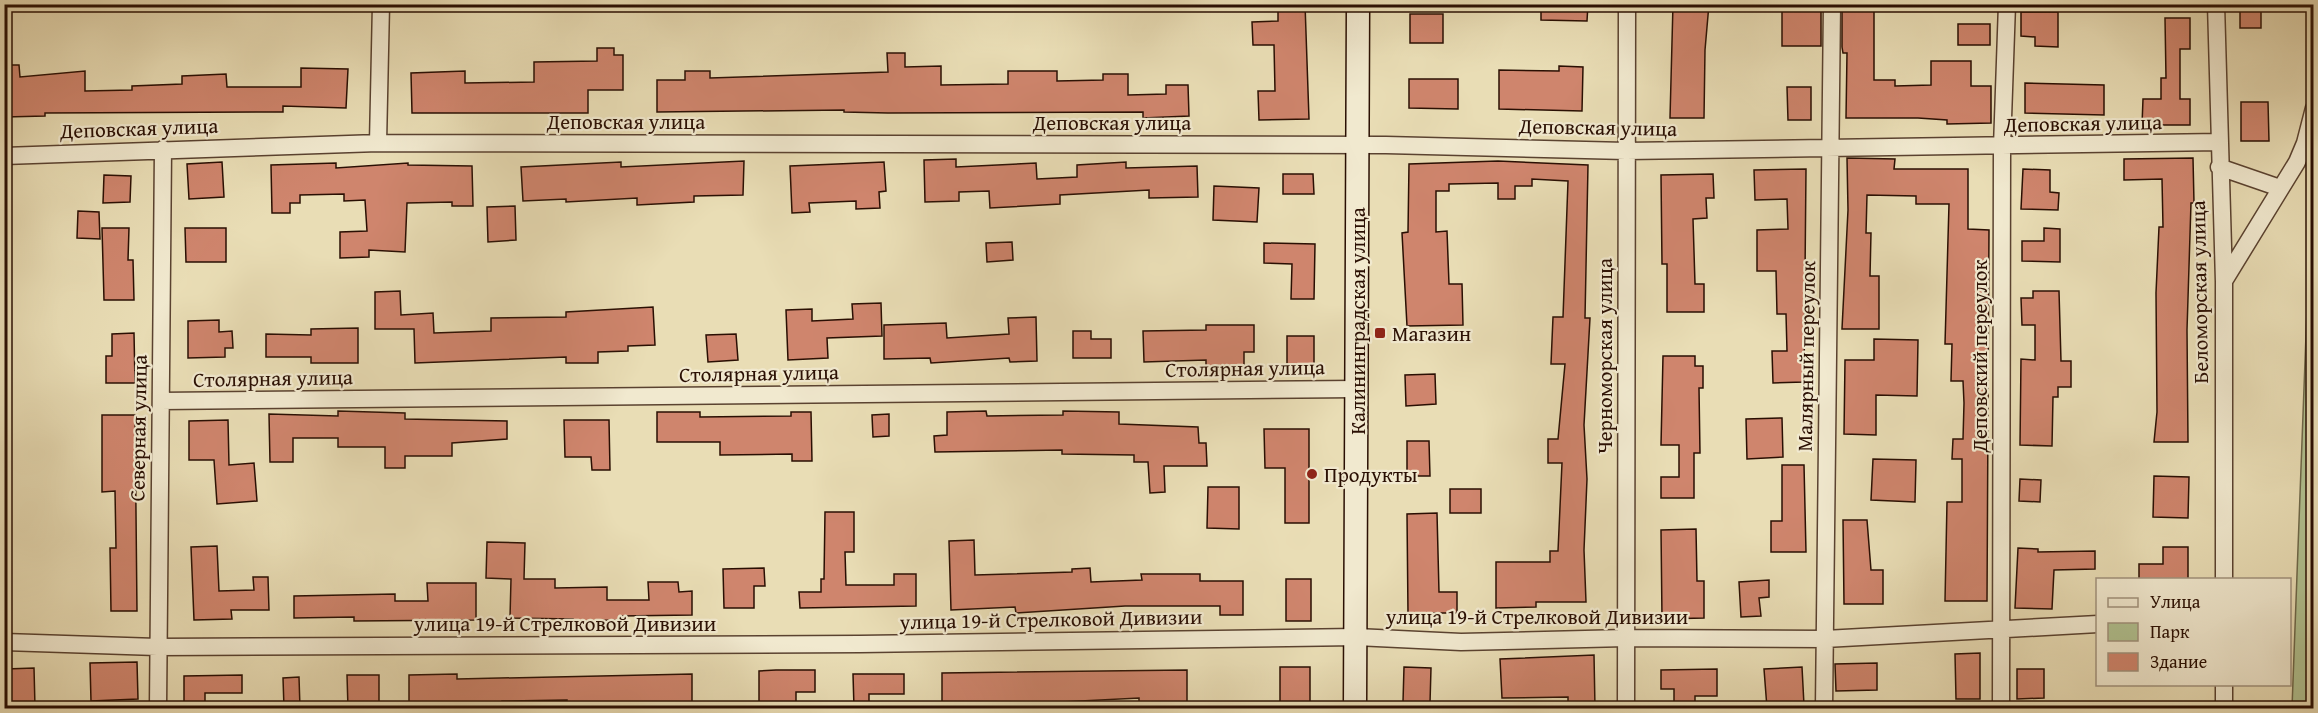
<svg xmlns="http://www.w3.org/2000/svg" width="2318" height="713" viewBox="0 0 2318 713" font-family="'Gentium Book Plus',serif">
  <rect width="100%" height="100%" fill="#e9ddb5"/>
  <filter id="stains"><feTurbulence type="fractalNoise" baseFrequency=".00333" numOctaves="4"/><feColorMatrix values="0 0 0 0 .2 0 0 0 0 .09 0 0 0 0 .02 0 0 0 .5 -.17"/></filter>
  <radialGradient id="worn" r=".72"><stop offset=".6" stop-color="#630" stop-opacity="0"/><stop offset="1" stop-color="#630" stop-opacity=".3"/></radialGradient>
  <path fill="#b1c291" stroke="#6e684a" stroke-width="1.5" d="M2313 253 2314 708H2292L2309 255Z"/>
  <path fill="#cf856d" stroke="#2a0f03" stroke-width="1.5" d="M1278 4H1305L1309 119 1259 120 1258 91H1275L1274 45H1253L1252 22 1278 21Z
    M1541 4H1588L1587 21 1541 20Z
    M1673 4H1709L1705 50 1704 118H1670Z
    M1782 4H1815V7H1821V46H1782Z
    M2240 4H2261V28H2240Z
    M1842 7H1874V80H1895V86L1931 85V61H1971V86H1991V123L1947 124V120L1918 118H1846L1847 53H1843L1842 47Z
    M2021 12H2058V47L2035 46V37L2021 36Z
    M1410 14H1443V43H1410Z
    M2165 18H2190V49H2180V99H2190V125H2142L2143 99H2161V78H2166Z
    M1958 24H1990V45H1958Z
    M597 48H614V55H623V90H588V113H412L411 73 465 71V83L534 82V62L597 61Z
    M887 53H905V67L941 66V85L1008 84V71H1057V81L1103 80V74H1128V95L1166 94V85H1188L1189 116 1143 118V112L888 113 844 112V110L657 112V80H685V71H710V78L888 72Z
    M4 65H19L20 77 85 71V91L132 90V86L182 84V76L226 74 227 87H301V68L348 69 346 108 283 106V112L45 113V116L5 117Z
    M1559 66 1583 67 1582 111 1499 109V70L1559 71Z
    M1409 79H1458V109L1409 108Z
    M2025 83 2104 85V115L2025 113Z
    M1787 87H1811V120H1788Z
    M2241 102H2268L2269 141H2241Z
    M1847 158 1895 159 1894 169H1968V229L1989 230 1987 601H1945L1947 502H1962V459H1952L1953 439H1963L1964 403 1963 381H1951L1952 344H1945L1949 204H1916V196L1867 195 1866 233H1871L1870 276H1879V329H1842L1848 210Z
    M2193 158 2194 203H2191L2187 330 2188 442H2154L2157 412 2156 293 2159 227H2163L2162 179 2124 180V159Z
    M956 159V167L1036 163 1037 179 1077 177V165L1126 162V168L1197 166 1198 197 1149 198V190L1060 195V204L990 208 989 191 959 192V201L925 202 924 160Z
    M744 161 743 195 694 196V202L637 205V198L566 202V199L523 201 521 167 621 162V167Z
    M1498 161 1588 165 1585 318H1590L1584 425 1587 479 1584 550 1586 602H1536V607L1496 608V562H1550V551H1558L1562 463H1548V439H1558L1565 364H1551L1553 317H1563L1568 181 1532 179V186H1515V199H1498V183L1449 184V191H1436V232L1447 231 1449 284H1462L1463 325 1407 326 1402 233 1408 232 1409 164Z
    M222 162 224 197 189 199 187 164Z
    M884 162 886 191 879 192 880 208 856 209V201L809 203 810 212 792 213 790 166Z
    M336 163V168L408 163V165L472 166 473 206H452V202L407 203 405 252 369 250V257L340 258V232L367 231 365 200 344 201V194L300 195V203H290V213H272L271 165Z
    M1806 169 1804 382 1773 383 1772 351H1787L1786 314H1777L1776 271H1757V230L1788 229 1787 199 1755 200 1754 170Z
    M2023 169 2050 170V192L2059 193 2058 210 2021 209Z
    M1283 174H1313L1314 194H1283Z
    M1713 174 1714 198H1706L1707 218 1693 219 1695 284H1704V312H1667V264H1662L1661 175Z
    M104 175 131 176 130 202 103 203Z
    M1214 186 1259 188 1257 222 1213 220Z
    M515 206 516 240 488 242 487 207Z
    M78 211 99 212 100 239 77 238Z
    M102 228H129L128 260H133L134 300H104Z
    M185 228H226V262H186Z
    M2044 228 2060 229V262L2022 261V241H2044Z
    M1012 242 1013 260 987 262 986 243Z
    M1264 243 1315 244 1314 299H1291L1292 264 1264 263Z
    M400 291 401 315 433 313 434 333 491 331V318L566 317V312L653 307 655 345 628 346V351L598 352V363H566V357L415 363 414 329H375V292Z
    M2033 291H2059L2061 361H2071V387H2058V397H2053L2052 446 2020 445 2021 359 2035 360V325H2022L2021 298H2033Z
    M881 303 882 336 827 338 828 358 788 360 786 310 812 309V321L853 319 852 304Z
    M1036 317 1037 361 1010 362 1009 358 931 363 930 358 884 359V325L946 323 947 338 1009 334 1008 318Z
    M219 320V332L232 331 233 348H225V357L188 358V321Z
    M1206 325H1254V352H1244V371L1206 370V360L1144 362 1143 331 1206 330Z
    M358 328V363H311V357H266V334L311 335V329Z
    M1073 331H1091V339H1111V358H1073Z
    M134 333 135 383H106V356H112V334Z
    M736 334 738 360 708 362 706 335Z
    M1287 336H1314V370H1287Z
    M1874 339 1918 340 1917 396 1876 395V435L1844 434 1845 360H1874Z
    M1663 356H1695V366H1703V388H1699L1700 453H1694V498H1661V477H1679V445H1661Z
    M1435 374 1436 404 1406 406 1405 375Z
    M338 411 405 413V419L507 421V439L452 443V456H405V468H385V447H338V438H293V462H270L269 414 338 416Z
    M986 411 987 416 1063 415V411L1119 412V424L1198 427 1199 443H1206L1207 466H1164L1165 492 1150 493 1148 462H1134V455L1062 454V450L935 452 934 436 947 435V412Z
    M657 412H700V417L791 416V412H811L812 461H792V454L720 455V442H657Z
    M889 414V436L873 437 872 415Z
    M102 415H135L137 611H111L110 548H116L115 491 102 492Z
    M1782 418 1783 457 1747 459 1746 419Z
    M228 420 229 465 254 463 257 501 217 504 214 460H189V421Z
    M564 420H609L610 470H592L591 457H565Z
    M1264 429H1309V523H1285V468H1265Z
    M1407 441H1429L1430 476H1407Z
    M1873 459 1916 460 1915 502 1871 500Z
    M1782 465H1804L1806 552H1771V521H1782Z
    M2154 476 2189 477 2188 518 2153 517Z
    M2020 479 2041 480 2040 502 2019 501Z
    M1208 487H1239V529L1207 528Z
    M1450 489H1481V513H1450Z
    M825 512H854V552H845L846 585H894V574H916V606L800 608 799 592H821V579H824Z
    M1437 513 1439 592H1457V613H1408L1407 514Z
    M1843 520H1867L1871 570H1883V604H1844Z
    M1696 529 1697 581H1704V618L1662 619 1661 530Z
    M974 540 975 575 1072 572V569L1090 568 1091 582 1142 580 1141 574H1200V581H1243V615H1220V606H1125L1016 613 1015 607 951 610 949 541Z
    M487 542 525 543 524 579H555V588L607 587V600H649L648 582H678L679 592 692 591V615L620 616V620L573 621V619L510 618 511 579 486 578Z
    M217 546 219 591 254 590 253 577H268L269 610H231L232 619 194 620 191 547Z
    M2163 547H2188V579H2139V564H2163Z
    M2018 548 2038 549V552L2095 551V569L2054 570 2052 609 2015 608Z
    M764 568 765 586H754V608H724L723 569Z
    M1286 579H1311V621H1286Z
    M1769 580V597L1759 598 1761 616 1741 617 1739 582Z
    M427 583H476V620L354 621V617L294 618V596L395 594V601H428Z
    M1980 653V699H1956L1955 654Z
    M1594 655 1595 708H1568V697L1502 698 1500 659Z
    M137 662 138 699 91 701 90 663Z
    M1877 663V690L1836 691 1835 664Z
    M1280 667H1310V708H1280Z
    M1404 667 1431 668 1430 703 1403 702Z
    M1802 667 1804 705 1767 708 1764 669Z
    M34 668 35 707 8 708 6 669Z
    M1717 669V696H1695V706H1674V689H1661V670Z
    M2017 669H2044V698L2017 699Z
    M776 670H815V692H796V708H775L776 702H759V671Z
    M1187 670V708H1164V703H1139V698L1003 705V702H942V673Z
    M457 674V679L692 674V708H567V700L502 701V708H477V705H409V675Z
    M853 674H904V694H869V708H854Z
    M242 675V693H205V708H184V676Z
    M347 675H379V708H348Z
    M299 677 300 708H284L283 678Z"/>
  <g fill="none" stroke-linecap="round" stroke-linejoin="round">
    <defs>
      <path id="minor" d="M2216 4 2224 282V580
        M378 143 381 4
        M4 156 378 143 1386 145 1626 151 2220 142
        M2219 167 2280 188
        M2224 281 2297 162 2305 143 2314 108
        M161 401 1357 389
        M4 642 157 647 860 644 1356 637 1461 642 1626 638 1825 639 2098 624
        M158 708 163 149
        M1626 708 1627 4
        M1824 708 1832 4
        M2001 708 2002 147 2007 4
        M2224 708V684"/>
      <path id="secondary" d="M1355 708 1358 4"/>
    </defs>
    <use href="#minor" stroke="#5a4230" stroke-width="19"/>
    <use href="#secondary" stroke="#2a0f03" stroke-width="25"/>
    <use href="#minor" stroke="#f1e9cf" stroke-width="16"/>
    <use href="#secondary" stroke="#f1e9cf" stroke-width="22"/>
  </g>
  <g fill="#8f2418" stroke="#f1e9cf" stroke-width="2">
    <rect x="1374" y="327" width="12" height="12" rx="3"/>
    <circle cx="1312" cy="474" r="6"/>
  </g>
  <g text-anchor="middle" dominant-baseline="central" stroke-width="4.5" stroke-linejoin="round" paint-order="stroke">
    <g font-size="21" fill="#2a0f03" stroke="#f1e9cf">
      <text x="626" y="121">Деповская улица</text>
      <text x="1112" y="122">Деповская улица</text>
      <text transform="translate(2083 123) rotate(-1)">Деповская улица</text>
      <text transform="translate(1598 127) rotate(1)">Деповская улица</text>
      <text transform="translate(139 128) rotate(-2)">Деповская улица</text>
      <text transform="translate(2199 292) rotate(-91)">Беломорская улица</text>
      <text transform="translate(1357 321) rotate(-90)">Калининградская улица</text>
      <text transform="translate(1604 356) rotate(-90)">Черноморская улица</text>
      <text transform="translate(1806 356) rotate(-89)">Малярный переулок</text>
      <text transform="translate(1979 356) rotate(-90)">Деповский переулок</text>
      <text transform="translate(1245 368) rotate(-1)">Столярная улица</text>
      <text transform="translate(759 373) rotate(-1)">Столярная улица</text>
      <text transform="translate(273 378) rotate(-1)">Столярная улица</text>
      <text transform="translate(138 428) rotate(-89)">Северная улица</text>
      <text x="1537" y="616">улица 19-й Стрелковой Дивизии</text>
      <text transform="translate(1051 619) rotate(-1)">улица 19-й Стрелковой Дивизии</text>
      <text x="565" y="623">улица 19-й Стрелковой Дивизии</text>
    </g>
    <g font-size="21" fill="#2a0f03" stroke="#f1e9cf" text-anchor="start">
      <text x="1392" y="333">Магазин</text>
      <text x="1324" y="474">Продукты</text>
    </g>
  </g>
  <rect width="2318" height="713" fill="none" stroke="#e9ddb5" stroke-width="24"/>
  <rect x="6" y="6" width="2306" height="701" fill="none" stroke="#2a0f03" stroke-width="3"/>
  <rect x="12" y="12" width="2294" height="689" fill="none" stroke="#2a0f03" stroke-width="1.5"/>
  <rect x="2096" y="578" width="195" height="108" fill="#f1e9cf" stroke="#a1927d" stroke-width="1.5"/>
  <rect x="2108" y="598" width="30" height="9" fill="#f1e9cf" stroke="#a1927d" stroke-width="1.5"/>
  <text x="2150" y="608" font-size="18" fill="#2a0f03">Улица</text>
  <rect x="2108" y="623" width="30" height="18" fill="#b1c291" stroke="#a1927d" stroke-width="1.5"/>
  <text x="2150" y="638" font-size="18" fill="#2a0f03">Парк</text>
  <rect x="2108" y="653" width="30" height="18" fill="#cf856d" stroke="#a1927d" stroke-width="1.5"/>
  <text x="2150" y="668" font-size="18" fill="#2a0f03">Здание</text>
  <rect width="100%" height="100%" filter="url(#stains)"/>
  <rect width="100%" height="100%" fill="url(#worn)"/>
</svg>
